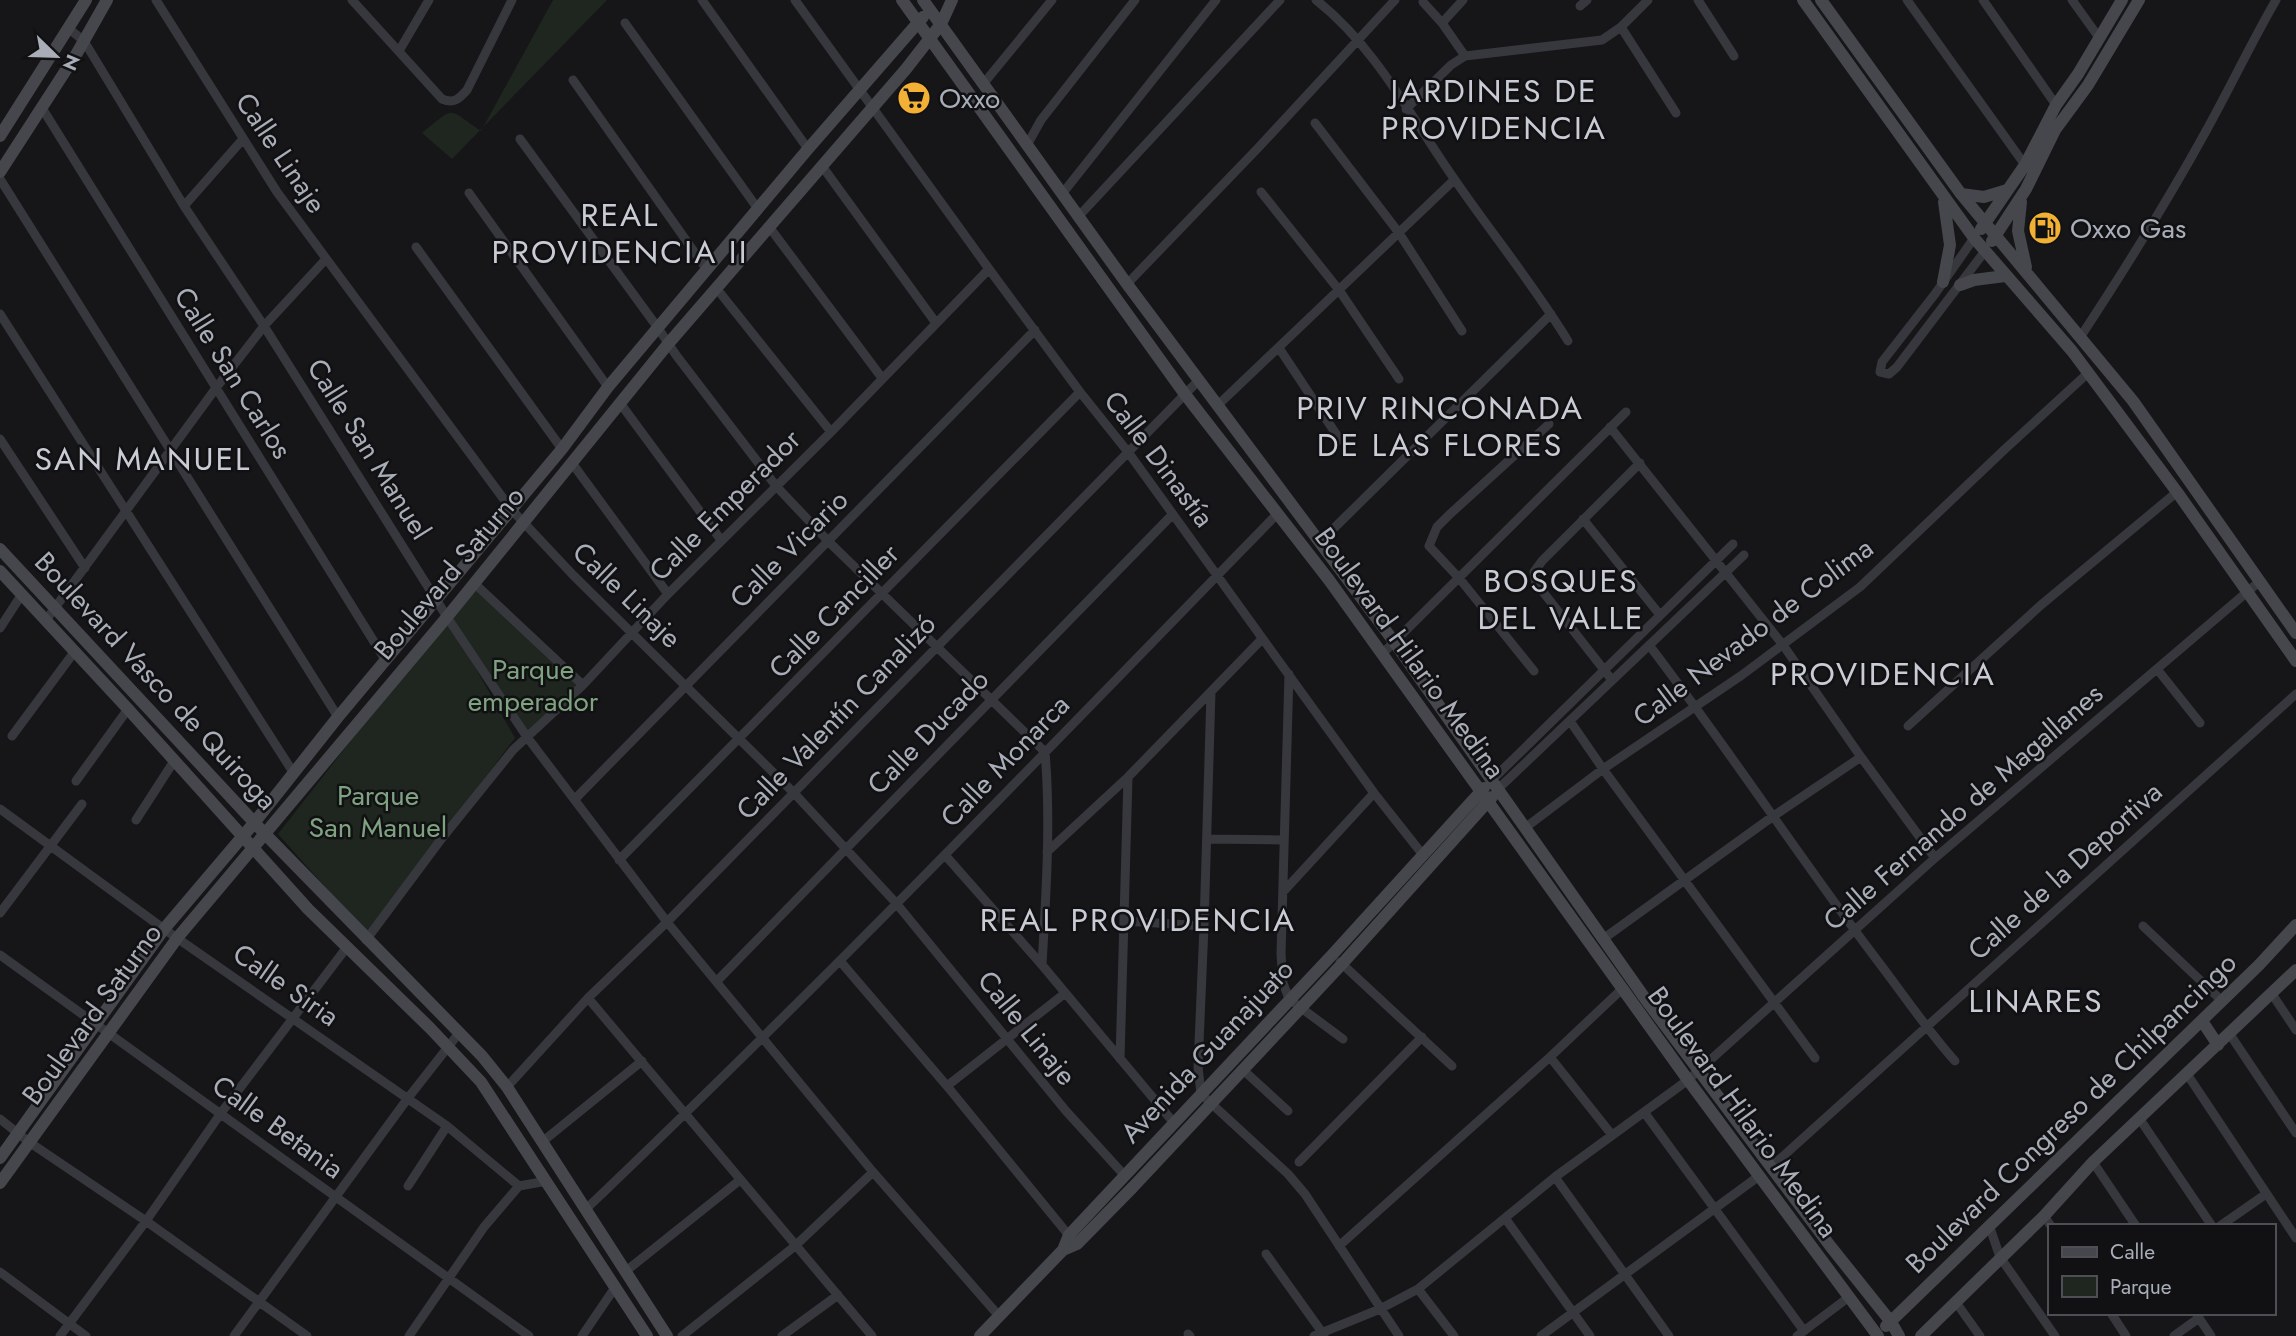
<svg xmlns="http://www.w3.org/2000/svg" width="2296" height="1336" viewBox="0 0 2296 1336" font-family="Jost,sans-serif">
  <rect width="100%" height="100%" fill="#161618"/>
  <path fill="#1e261f" d="M553 0H607L452 159 422 133C457 105 446 108 481 131Z
    M474 583 583 685 527 737 453 628 515 738 367 934 278 834Z"/>
  <g fill="none" stroke-linecap="round" stroke-linejoin="round">
    <path stroke="#37383d" stroke-width="9" d="M156 0 277 192 511 509 573 575 794 793 896 903 1066 1111 1125 1176
      M352 0 442 99C454 104 459 99 467 90L512 0
      M702 0 808 149
      M795 0 989 269 1080 392 1128 452 1374 793 1423 855
      M1316 0C1376 47 1412 119 1455 180 1492 234 1534 285 1568 341
      M1698 0 1734 56
      M1907 0 2025 165
      M1983 0 2056 105
      M2072 0 2100 39
      M1423 2 1442 23 1465 56
      M1580 6 1587 0
      M625 23 758 209
      M1442 23 1463 0
      M1621 27 1676 113
      M68 28 84 41 184 206 264 326 447 617 527 737 667 922 873 1172 999 1316
      M399 51 429 0
      M573 80 707 270
      M984 83 1052 0
      M42 108 386 661
      M1406 109 1451 65 1465 56 1602 40 1621 27 1648 0
      M1315 123 1399 233 1462 331
      M520 139 658 328 676 355 776 486 829 542 1045 752C1051 822 1046 895 1042 965
      M1027 145 1041 120 1135 0
      M822 166 936 323
      M0 179 338 717
      M1261 192 1339 290 1399 379
      M469 193 608 387
      M1062 194 1216 0
      M184 206 243 139
      M1078 217 1280 0
      M770 228 882 378
      M1974 238 1935 294 1882 362 1880 372 1889 374 1897 367 1985 251
      M416 247 562 449
      M1127 284 1258 148 1395 0
      M717 289 831 432
      M0 314 293 772
      M2081 336C2125 269 2167 202 2206 131 2230 88 2251 43 2276 0
      M1279 348 1340 440
      M620 403 721 540
      M1218 405 1454 180
      M1610 427 1783 645 1861 757 1935 858
      M0 439 85 568
      M572 463 668 594
      M1583 519 1660 615
      M1320 542 1551 314
      M474 583 583 685
      M46 620 216 388 264 326 326 259
      M0 628 22 594
      M1649 645C1728 748 1799 857 1877 960 1903 994 1927 1030 1955 1061
      M1382 654 1626 412
      M2157 669 2200 723
      M1534 671 1459 578 1429 546 1437 527 1449 515 1549 424
      M1289 674 1281 954 1283 983 1289 999 1343 1039
      M1612 680 1536 583 1534 572 1542 561 1640 463
      M1211 692 1204 926 1198 1067 1201 1094 1288 1174 1305 1194 1399 1336
      M1570 721 1603 769 1815 1058
      M1908 726 2041 605 2177 492
      M12 736 75 651
      M1492 780 1733 544
      M76 781 128 709
      M1498 789 1744 555
      M575 799 1035 330
      M0 809 164 929 447 1126 519 1186 547 1181
      M136 820 174 761
      M1525 828 1603 769 1742 675 1860 587 2004 450 2088 373
      M1207 839 1283 840
      M1047 852 1128 777 1262 639
      M945 855 1042 965 1174 1123
      M619 860 1080 392
      M1283 892 1374 793
      M0 913 82 804
      M1125 921 1204 926
      M2143 926 2221 1000
      M1603 939 1772 817 1861 757
      M366 940 439 842 513 750 583 685 668 594 831 432 989 269
      M0 955 529 1336
      M840 961 947 1086 1071 1238
      M1340 962 1452 1066
      M717 981 1172 515
      M2272 994 2296 1030
      M588 998 872 1336
      M2229 1033 2296 1133
      M1550 1057 1612 1135
      M1120 1059 1128 777
      M1242 1069 1288 1111
      M2187 1074 2296 1238
      M947 1086 1064 994
      M507 1087 588 998 667 922 1199 380
      M1644 1112 1804 1331
      M2139 1118 2212 1226
      M0 1119 29 1142 146 1221 307 1336
      M542 1142 642 1061
      M1299 1162 1422 1037
      M2093 1162 2136 1226
      M1771 1167 2296 694
      M1555 1177 1669 1336
      M408 1186 447 1126
      M586 1209C823 983 1050 748 1278 513
      M2044 1216 2051 1226
      M1505 1218 1590 1336
      M1989 1225 2000 1257 2055 1336
      M2220 1226 2266 1194
      M1339 1246 1550 1057 1622 989
      M1266 1254 1324 1335
      M626 1271 740 1180
      M0 1272 86 1336
      M1418 1289 1454 1336
      M1955 1301 1980 1336
      M2111 1313 2126 1336
      M2197 1315 2211 1336
      M1188 1334 1190 1336
      M60 1336 146 1221 221 1113 347 947
      M234 1336 408 1098 459 1033
      M409 1336 484 1227 519 1186
      M582 1336 616 1286
      M682 1336 795 1246 873 1172
      M782 1336 838 1295
      M1314 1336 1380 1309 1418 1289 1555 1177 1688 1080 1935 858 2260 581
      M1541 1336 1759 1176
      M1797 1336 1849 1297
      M2174 1336 2199 1318"/>
    <path stroke="#45474d" stroke-width="12" d="M902 0 1184 393 1329 580 1688 1080 1878 1336
      M923 0 1127 284 1395 643 1649 1004 1831 1247 1891 1322 1899 1336
      M1803 0 1974 238 2072 351 2177 492 2296 661
      M1821 0 1961 194 2133 401 2296 633
      M0 136 86 0
      M0 172 77 53 107 0
      M1961 194 1984 197 2007 190
      M2021 202 2018 231 2026 267
      M1981 229 2025 165 2056 105 2078 74 2122 0
      M1992 241 2026 189 2055 130 2088 85 2139 0
      M1943 282 1950 245 1944 202
      M1960 285 1974 280 2005 276
      M0 549 265 834 482 1056 507 1087 667 1336
      M0 571 128 709 308 909 430 1028 481 1082 647 1336
      M2202 1021 2218 1045
      M0 1158 164 929 254 823 338 717 562 449 608 387 808 149 923 17
      M0 1183 178 937 447 617 668 344 906 69 941 24 952 0
      M1063 1250 1069 1235 1332 955 1484 788
      M1886 1326 2259 965 2296 925
      M980 1336 1063 1250 1077 1244 1133 1187 1342 964 1492 797
      M1921 1336 2044 1216 2093 1162 2296 970"/>
  </g>
  <defs>
    <symbol id="supermarket-disc" viewBox="-11 -11 22 22"><circle r="9.5" fill="#f2b134" stroke="#111113"/><path d="M-6-5.5h2.5l.6 2H6L4.5 2H-2.5L-4.4-4H-6ZM-1.5 3.2a1.3 1.3 0 1 0 .1 0ZM3 3.2a1.3 1.3 0 1 0 .1 0Z" fill="#111"/></symbol>
    <symbol id="fuel-disc" viewBox="-11 -11 22 22"><circle r="9.5" fill="#f2b134" stroke="#111113"/><path d="M-5.5-6h7V0h2V4h1.3V-2.5L3-4.5l.8-.8L6-3V5H2.5V1h-1V6h-7ZM-4.2-4.7v3.2H.2V-4.7Z" fill="#111"/></symbol>
  </defs>
  <g fill-rule="evenodd">
    <use href="#supermarket-disc" x="895" y="79" width="38" height="38"/>
    <use href="#fuel-disc" x="2026" y="209" width="38" height="38"/>
  </g>
  <g text-anchor="middle" dominant-baseline="central" stroke-width="5" stroke-linejoin="round" paint-order="stroke">
    <g font-size="28" fill="#a8adb8" stroke="#111113" text-anchor="start">
      <text x="939" y="98">Oxxo</text>
      <text x="2070" y="228">Oxxo Gas</text>
    </g>
    <g font-size="28" fill="#a8adb8" stroke="#111113">
      <text transform="translate(281 153) rotate(56)">Calle Linaje</text>
      <text transform="translate(233 373) rotate(58)">Calle San Carlos</text>
      <text transform="translate(369 449) rotate(58)">Calle San Manuel</text>
      <text transform="translate(1159 459) rotate(53)">Calle Dinastía</text>
      <text transform="translate(725 505) rotate(-45)">Calle Emperador</text>
      <text transform="translate(789 549) rotate(-45)">Calle Vicario</text>
      <text transform="translate(449 573) rotate(-50)">Boulevard Saturno</text>
      <text transform="translate(627 595) rotate(44)">Calle Linaje</text>
      <text transform="translate(834 611) rotate(-46)">Calle Canciller</text>
      <text transform="translate(1753 632) rotate(-37)">Calle Nevado de Colima</text>
      <text transform="translate(1410 653) rotate(54)">Boulevard Hilario Medina</text>
      <text transform="translate(156 681) rotate(47)">Boulevard Vasco de Quiroga</text>
      <text transform="translate(836 717) rotate(-46)">Calle Valentín Canalizó</text>
      <text transform="translate(928 732) rotate(-46)">Calle Ducado</text>
      <text transform="translate(1005 761) rotate(-46)">Calle Monarca</text>
      <text transform="translate(1963 807) rotate(-41)">Calle Fernando de Magallanes</text>
      <text transform="translate(2065 871) rotate(-42)">Calle de la Deportiva</text>
      <text transform="translate(286 985) rotate(35)">Calle Siria</text>
      <text transform="translate(92 1014) rotate(-54)">Boulevard Saturno</text>
      <text transform="translate(1027 1028) rotate(51)">Calle Linaje</text>
      <text transform="translate(1207 1051) rotate(-47)">Avenida Guanajuato</text>
      <text transform="translate(1743 1112) rotate(54)">Boulevard Hilario Medina</text>
      <text transform="translate(2071 1113) rotate(-44)">Boulevard Congreso de Chilpancingo</text>
      <text transform="translate(278 1127) rotate(36)">Calle Betania</text>
    </g>
    <g font-size="28" fill="#7fa381" stroke="#111113">
      <text x="533" y="669">Parque<tspan x="533" dy="32">emperador</tspan></text>
      <text x="378" y="795">Parque<tspan x="378" dy="32">San Manuel</tspan></text>
    </g>
    <g font-size="32" letter-spacing="2" fill="#c9ccd4" stroke="#111113">
      <text x="1494" y="91">JARDINES DE<tspan x="1494" dy="37">PROVIDENCIA</tspan></text>
      <text x="620" y="215">REAL<tspan x="620" dy="37">PROVIDENCIA II</tspan></text>
      <text x="1440" y="408">PRIV RINCONADA<tspan x="1440" dy="37">DE LAS FLORES</tspan></text>
      <text x="143" y="459">SAN MANUEL</text>
      <text x="1561" y="581">BOSQUES<tspan x="1561" dy="37">DEL VALLE</tspan></text>
      <text x="1883" y="674">PROVIDENCIA</text>
      <text x="1138" y="920">REAL PROVIDENCIA</text>
      <text x="2036" y="1001">LINARES</text>
    </g>
  </g>
  <rect x="2048" y="1224" width="228" height="91" fill="#111113" stroke="#4d4f55" stroke-width="2"/>
  <rect x="2062" y="1247" width="35" height="10" fill="#45474d" stroke="#4d4f55" stroke-width="2"/>
  <text x="2110" y="1259" font-size="21" fill="#a8adb8">Calle</text>
  <rect x="2062" y="1276" width="35" height="21" fill="#1e261f" stroke="#4d4f55" stroke-width="2"/>
  <text x="2110" y="1294" font-size="21" fill="#a8adb8">Parque</text>
  <g transform="translate(56 56) rotate(113)" stroke="#111113" stroke-width="5" paint-order="stroke">
  <path d="M0-5L12 26L0 18L-12 26Z" fill="#a8adb8"/>
  <text y="-10" font-size="19" font-weight="bold" text-anchor="middle" fill="#a8adb8">N</text>
  </g>
</svg>
